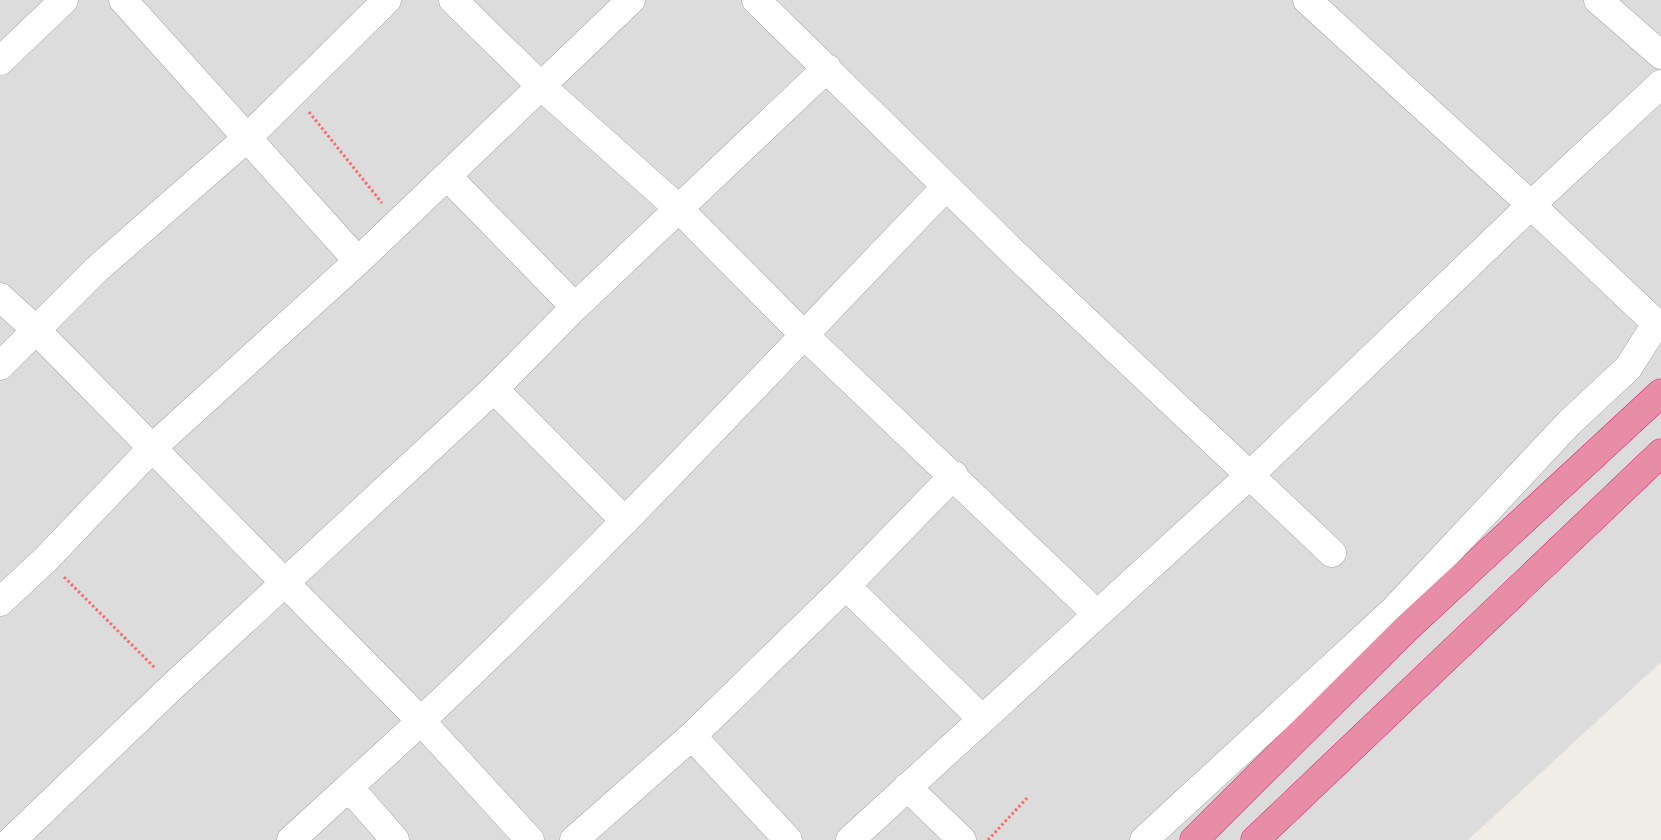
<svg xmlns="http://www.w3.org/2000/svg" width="1661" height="840" viewBox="0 0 1661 840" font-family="Lato,sans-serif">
  <rect width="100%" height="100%" fill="#f0ece6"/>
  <path fill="#dddcdc" d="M0 0H1661V662L1468 840H0Z"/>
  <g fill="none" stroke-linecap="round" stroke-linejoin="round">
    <defs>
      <path id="minor" d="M123 0 358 261
        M631 0 541 86 679 209 804 335 1097 614
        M756 0 1017 256 1332 553
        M1307 0 1531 205 1661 328
        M1598 0 1661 55
        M0 61 64 0
        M447 176 575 307
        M0 297 35 329 422 722 530 840
        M0 366 97 269 247 138 387 0
        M494 389 625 521
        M846 586 954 475
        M0 602 46 559 152 448 358 261 541 86 453 0
        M692 736 788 840
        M907 787 962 840
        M12 840 173 686 494 389 575 307 827 68
        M291 840 349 787
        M395 840 349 787C559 598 750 390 946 187
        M574 840 692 736 846 586 982 719
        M850 840 1250 475 1531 205 1661 84
        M1144 840 1393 611 1569 423 1628 368 1656 324"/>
      <path id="highway" d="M1194 840 1408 627 1661 393
        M1255 840 1661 453"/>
    </defs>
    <use href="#minor" stroke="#a6a6a6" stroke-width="29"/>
    <use href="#highway" stroke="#dd2375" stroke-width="29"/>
    <path stroke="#fb6c6b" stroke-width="3" stroke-dasharray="2.5 2.5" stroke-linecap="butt" d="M309 112 382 203
      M64 577 155 668
      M988 840 1027 798"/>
    <use href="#minor" stroke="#fff" stroke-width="28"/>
    <use href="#highway" stroke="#e88da7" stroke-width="28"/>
  </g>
</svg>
